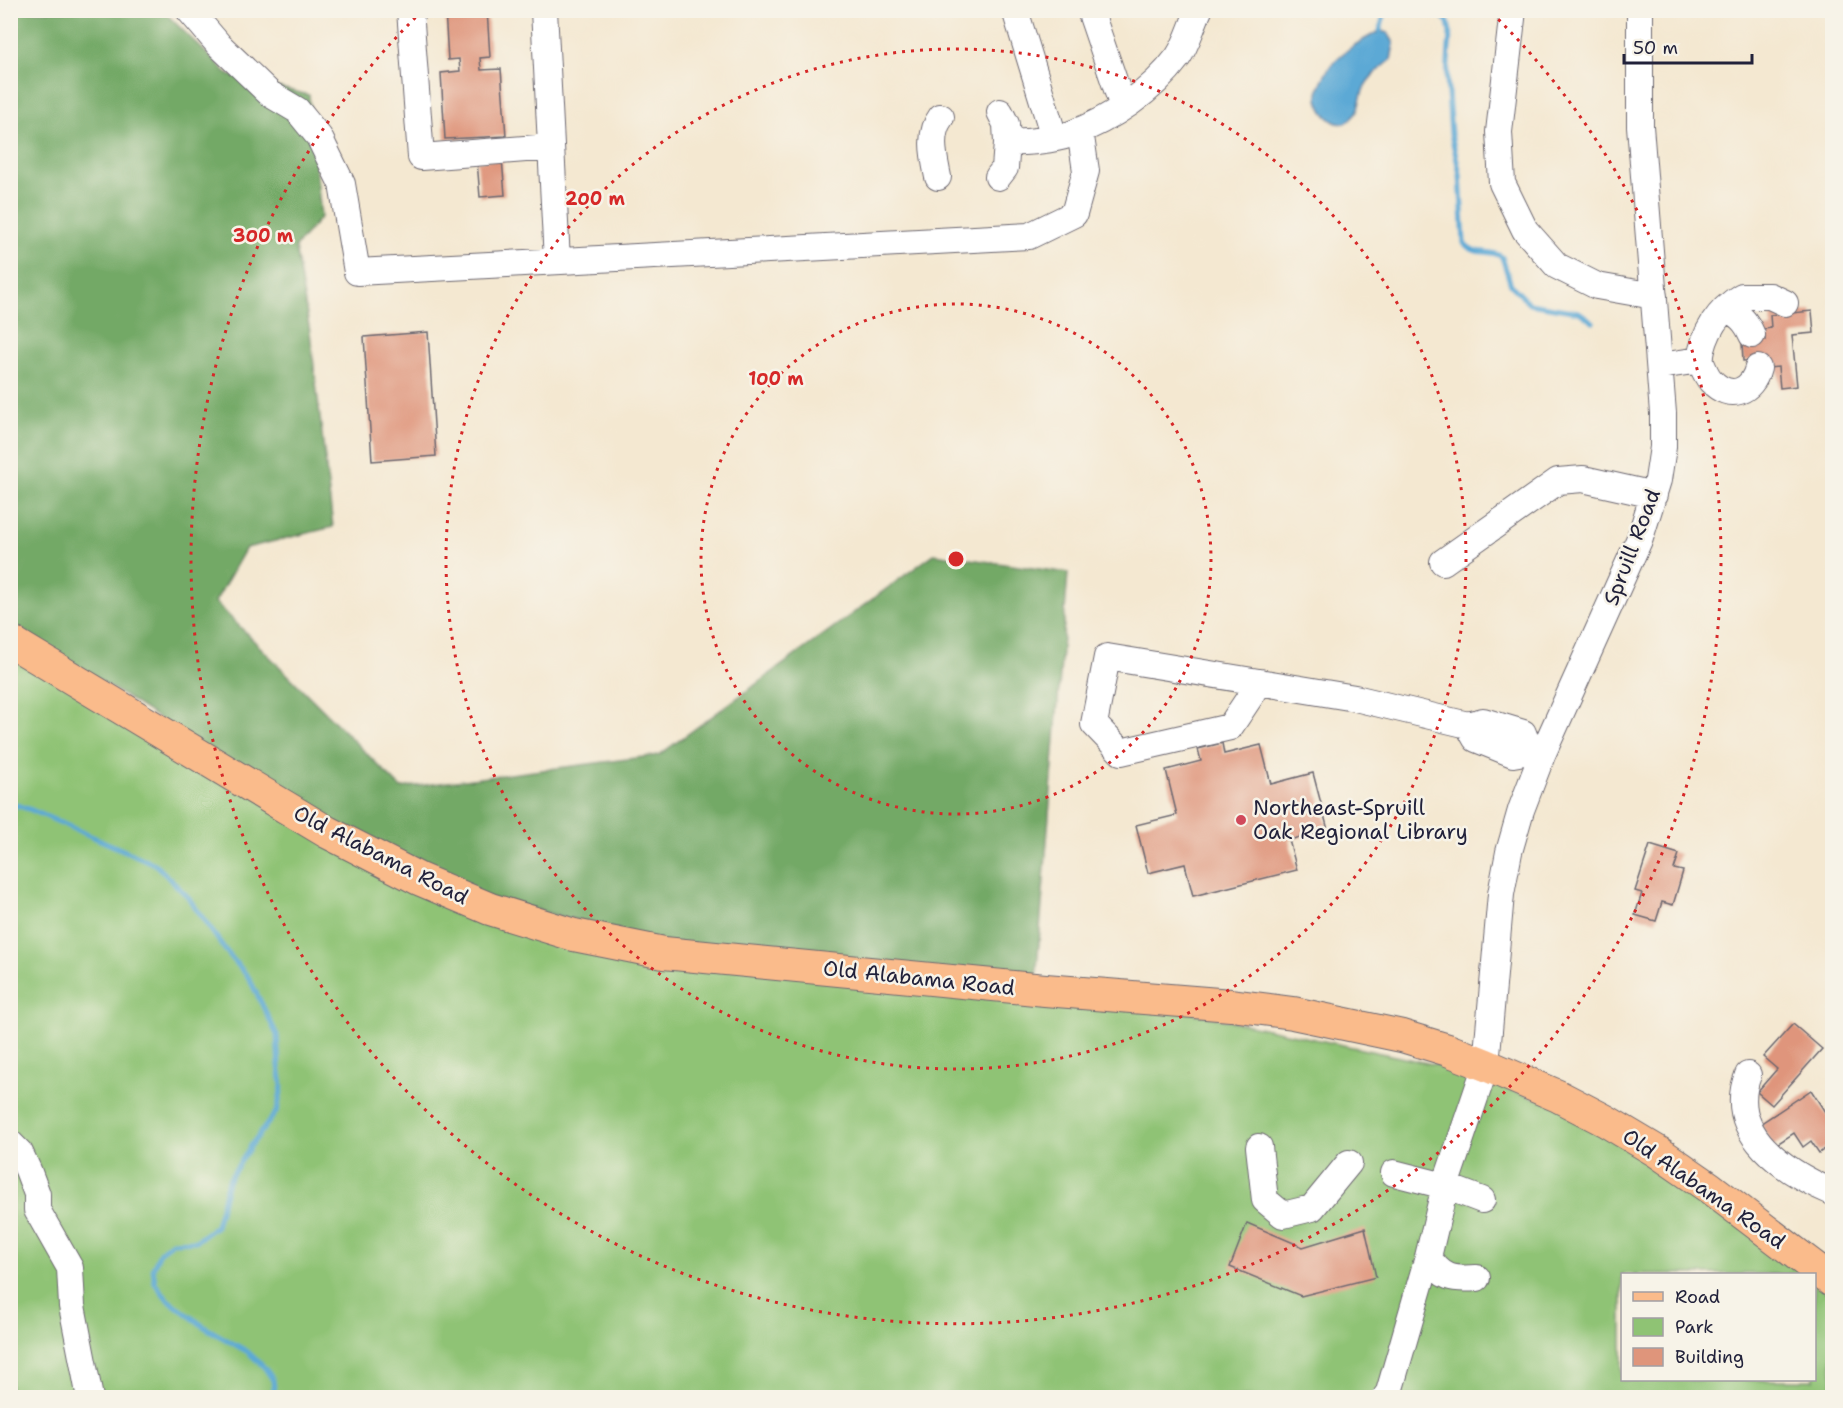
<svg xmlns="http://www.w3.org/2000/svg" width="1843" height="1408" viewBox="0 0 1843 1408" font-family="'Shantell Sans',sans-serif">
  <rect width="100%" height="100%" fill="#f7f3e8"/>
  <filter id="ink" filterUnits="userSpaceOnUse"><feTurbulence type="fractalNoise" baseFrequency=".0167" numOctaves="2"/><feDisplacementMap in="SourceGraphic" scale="12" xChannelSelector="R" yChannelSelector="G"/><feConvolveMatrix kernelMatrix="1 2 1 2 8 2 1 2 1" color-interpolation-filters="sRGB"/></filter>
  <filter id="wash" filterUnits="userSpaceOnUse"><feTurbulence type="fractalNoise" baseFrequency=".008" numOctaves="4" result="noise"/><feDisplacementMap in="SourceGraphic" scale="24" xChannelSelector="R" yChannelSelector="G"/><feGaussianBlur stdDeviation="1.35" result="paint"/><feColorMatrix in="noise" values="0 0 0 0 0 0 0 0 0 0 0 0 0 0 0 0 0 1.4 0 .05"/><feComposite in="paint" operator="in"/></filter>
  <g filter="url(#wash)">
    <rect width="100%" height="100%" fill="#f4e8d1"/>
    <path fill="#8fc374" stroke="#587258" stroke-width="1.5" fill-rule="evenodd" d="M10 629 297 823 1437 1065 1617 1126 1832 1263V1397H11ZM1622 1274H1814V1380H1622Z"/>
    <path fill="#73a966" stroke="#4a6650" stroke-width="1.5" d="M10 11H163L229 75 309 95 321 217 295 247 310 332 333 527 246 548 215 602 401 788 659 755 934 554 1068 573 1036 981 691 948 405 877 11 623Z"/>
    <path fill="#5ba9d5" stroke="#3e6688" stroke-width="1.5" d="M1380 31 1388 33 1394 43 1391 60C1382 68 1370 75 1365 86 1359 97 1361 110 1351 119 1337 132 1321 113 1318 99 1317 91 1322 80 1326 73 1336 54 1362 40 1380 31Z"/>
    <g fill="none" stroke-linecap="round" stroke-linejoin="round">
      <path stroke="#5ba9d5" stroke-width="5" d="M1435 10 1448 22 1450 33 1447 78 1451 134 1460 174 1464 243C1476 257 1488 248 1502 257L1511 285 1530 304 1579 312 1593 322
        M1380 31 1385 10
        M10 803 29 809 155 864 187 896 226 951 249 978 277 1035 279 1066 282 1086 277 1111 252 1144 228 1181 216 1226 196 1241 172 1242 160 1252 153 1268 155 1283 168 1300 206 1328 248 1352 265 1368 273 1380 275 1398"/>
    </g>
    <g id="blocks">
      <path fill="#df957b" d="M445 10H487L490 57 480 58 481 70 501 69 506 136 445 139 441 73 460 71 459 59 448 60Z
        M502 159 505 195 480 197 477 161Z
        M1812 311 1814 333 1792 335 1797 386 1780 388 1778 367 1768 368 1767 359 1743 361 1742 343 1765 340 1764 329 1771 328 1770 315Z
        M428 332 436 456 372 461 364 337Z
        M1222 743 1224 754 1261 745 1271 784 1313 773 1328 830 1289 840 1297 870 1193 896 1185 864 1148 873 1136 825 1177 815 1166 770 1201 761 1198 749Z
        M1650 845 1679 854 1674 869 1683 871 1673 905 1662 902 1656 921 1635 915 1642 893 1635 891Z
        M1793 1024 1822 1049 1772 1105 1757 1092 1777 1069 1763 1057Z
        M1811 1090 1832 1123V1144L1819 1153 1811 1141 1803 1147 1794 1133 1774 1146 1760 1124Z
        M1247 1223 1303 1247 1365 1228 1376 1277 1301 1296 1230 1267Z"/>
    </g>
  </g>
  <g filter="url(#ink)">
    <use href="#blocks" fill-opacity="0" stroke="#6c6770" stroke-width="1.5"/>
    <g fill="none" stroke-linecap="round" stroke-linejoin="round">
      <defs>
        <path id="minor" d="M189 10 219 45 270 94 297 110 319 137 342 184 357 272 1029 236 1074 214 1086 171 1080 130
          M410 10 421 157 551 147
          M544 10 557 261
          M1015 10 1054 137
          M1090 10 1123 107
          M1513 10 1499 132 1502 183 1525 230 1557 266 1597 286 1654 296
          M1000 112 1006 124 1007 143C1027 142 1051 141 1071 134 1111 119 1152 92 1178 57 1187 44 1192 25 1199 10
          M938 177C934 157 928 134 941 117
          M998 177 1005 168 1007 143
          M1725 309C1739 314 1746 321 1752 335
          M1700 360C1703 367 1706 376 1711 381 1730 401 1752 392 1758 368
          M1660 366 1700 360C1704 333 1718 310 1742 296H1770L1785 303
          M1443 562 1558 481 1583 479 1654 495
          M1260 682 1230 727 1121 752 1094 724 1107 657 1355 698 1468 725 1483 721 1523 733 1530 751
          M1468 725 1476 739 1513 754 1530 751 1542 755
          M1748 1075C1725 1134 1786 1172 1832 1192
          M10 1143 20 1153 28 1170 37 1194V1210L70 1268 72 1306 90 1398
          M1259 1147 1265 1200 1283 1215 1312 1208 1349 1163
          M1394 1173 1445 1186 1482 1200
          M1428 1257C1442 1278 1452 1280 1477 1278
          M1385 1398 1389 1392 1428 1257 1445 1186 1486 1065 1501 894 1509 852 1521 810 1542 755 1640 538 1658 480 1663 447V413L1640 126V10"/>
        <path id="major" d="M10 641 327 832 419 879 490 909 574 935 664 953 1045 990 1231 1005 1293 1013 1402 1036 1448 1050 1486 1065 1558 1096 1606 1121 1658 1152 1710 1188 1832 1281"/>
      </defs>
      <use href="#minor" stroke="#6c6770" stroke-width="28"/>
      <use href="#major" stroke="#6c6770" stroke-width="34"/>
      <use href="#minor" stroke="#fff" stroke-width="26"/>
      <use href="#major" stroke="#fabb8b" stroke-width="32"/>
    </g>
  </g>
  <g fill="none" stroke="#d62828" stroke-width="3" stroke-dasharray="3 6">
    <circle cx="956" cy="559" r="255"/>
    <circle cx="956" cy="559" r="510"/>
    <path d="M1492 13A765 765 0 1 1 420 13"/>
  </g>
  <circle fill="#d1495b" stroke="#f7f3e8" stroke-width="2" cx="1241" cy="820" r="6"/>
  <g text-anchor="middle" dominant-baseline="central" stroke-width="5" stroke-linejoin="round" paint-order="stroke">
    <g font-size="21" fill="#22223b" stroke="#f7f3e8">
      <text transform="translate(1632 547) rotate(-69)">Spruill Road</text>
      <text transform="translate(381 855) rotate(27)">Old Alabama Road</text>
      <text transform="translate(919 978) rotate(6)">Old Alabama Road</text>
      <text transform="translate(1704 1189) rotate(35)">Old Alabama Road</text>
    </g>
    <g font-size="21" fill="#22223b" stroke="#f7f3e8" text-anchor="start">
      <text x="1253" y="808">Northeast-Spruill<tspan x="1253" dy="24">Oak Regional Library</tspan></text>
    </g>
  </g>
  <circle cx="956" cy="559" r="9" fill="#d62828" stroke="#f7f3e8" stroke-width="3"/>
  <g font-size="18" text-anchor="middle" font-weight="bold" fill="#d62828" stroke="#f7f3e8" stroke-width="5" stroke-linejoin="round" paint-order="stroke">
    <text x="595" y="205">200 m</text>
    <text x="263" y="242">300 m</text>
    <text x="776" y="385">100 m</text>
  </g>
  <rect width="1843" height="1408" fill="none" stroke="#f7f3e8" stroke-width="36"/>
  <rect x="1621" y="1273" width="195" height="108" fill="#f7f3e8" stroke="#a29fa3" stroke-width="1.5"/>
  <rect x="1633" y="1292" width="30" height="9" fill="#fabb8b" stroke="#a29fa3" stroke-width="1.5"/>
  <text x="1675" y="1303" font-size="18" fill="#22223b">Road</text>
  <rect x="1633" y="1318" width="30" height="18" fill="#8fc374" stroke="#a29fa3" stroke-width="1.5"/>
  <text x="1675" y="1333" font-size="18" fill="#22223b">Park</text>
  <rect x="1633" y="1348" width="30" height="18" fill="#df957b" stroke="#a29fa3" stroke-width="1.5"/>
  <text x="1675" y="1363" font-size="18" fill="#22223b">Building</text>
  <path d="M1624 54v9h128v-9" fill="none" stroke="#22223b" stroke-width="3"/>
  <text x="1633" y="54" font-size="18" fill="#22223b" stroke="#f7f3e8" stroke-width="4.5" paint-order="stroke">50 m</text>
</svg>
